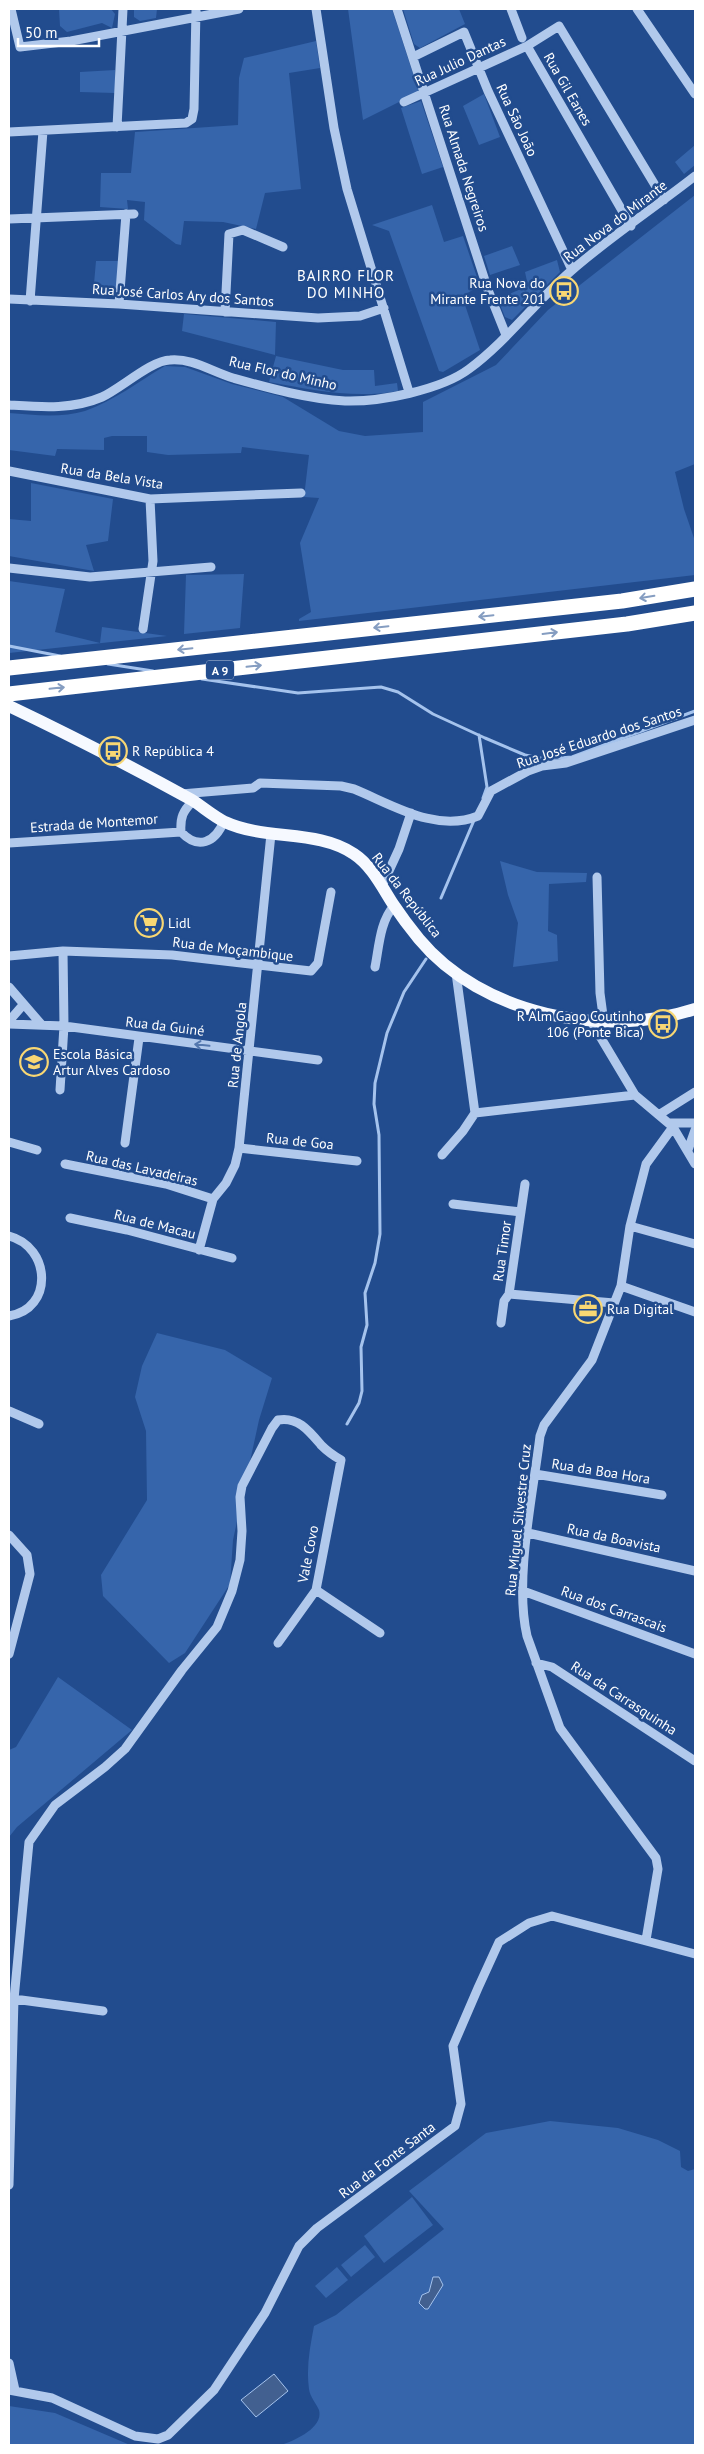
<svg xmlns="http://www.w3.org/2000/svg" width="704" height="2454" viewBox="0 0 704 2454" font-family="'PT Sans',sans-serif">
  <rect width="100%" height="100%" fill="#224c8e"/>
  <path fill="#3665ab" d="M59 9H111L115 14 112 28 102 23 67 32 60 26Z
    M134 9H157L156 18 140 21 134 17Z
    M348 9H392L419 92 363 120Z
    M403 9H459L465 24 420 48 414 44Z
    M316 41 320 68 289 73 301 189 265 193 256 229 223 222 184 221 181 245 176 244 144 220 145 202 127 200 128 209 100 207 101 173H131L135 132 238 125 239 78 244 58Z
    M115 70V93L80 92V72Z
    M484 94 500 137 479 145 463 106Z
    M421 101 443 167 422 174 401 108Z
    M695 145V165L684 174 675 162Z
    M695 195V464L675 472 684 509 695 541V575L299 621V619L311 612 300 543 319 498 304 497 309 455 242 447 241 453 168 455 147 452V436H112L104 438V450L57 449 55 456 9 450V413C33 415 62 418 85 411 114 401 139 381 165 366L185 367 232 384 283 397 339 431 365 436 423 432V402L496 365 548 310Z
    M432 205 444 242 463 236 480 286 462 296 480 350 443 372 439 371 389 231 372 225Z
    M512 246 520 265 490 275 484 256Z
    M557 260 560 272 512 320 505 317 498 300 500 298 528 286 525 272Z
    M96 261H119L116 297 93 295Z
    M184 314 276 322 275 355 182 331Z
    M276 356 343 370H374L375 386 397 383 398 391C354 399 313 390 269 382Z
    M31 483 113 499 108 541 86 545 94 571 9 556V519L31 521Z
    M244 574 240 628 184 634 186 575Z
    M9 581 65 589 55 632 100 643 102 627 167 636 9 653Z
    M500 861 537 872 587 873 586 882 549 884 548 931 557 935 558 961 513 967 518 923 508 895Z
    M157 1333 225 1350 272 1378 259 1420 233 1540 230 1584 185 1653 169 1663 103 1596 101 1575 147 1500 146 1431 135 1397 142 1366Z
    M58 1677 132 1730 17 1827 9 1837V1750L16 1747Z
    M550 2121 618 2128 658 2140 680 2151 681 2167 688 2171 695 2169V2445H281C293 2441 324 2428 319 2410 316 2403 310 2397 309 2389 306 2368 310 2347 314 2326L336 2315 444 2229 409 2191 486 2133Z
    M412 2197 433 2225 384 2263 364 2236Z
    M365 2245 375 2257 351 2277 341 2265Z
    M337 2267 348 2280 326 2298 315 2286Z
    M9 2406 55 2413 130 2445H9Z"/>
  <path fill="#426090" stroke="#a5c3ed" d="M433 2277H439L443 2285 428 2309H425L419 2303 422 2295 429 2292Z
    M274 2374 288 2391 256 2417 241 2400Z"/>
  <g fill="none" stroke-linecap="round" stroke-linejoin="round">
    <path stroke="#a5c3ed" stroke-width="3" d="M9 646 60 656
      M108 664 153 671
      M202 679 298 693 381 687 398 692 433 714 485 738 525 755 545 759 572 757 695 711
      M479 735 487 787 483 798
      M441 898 475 818
      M347 1424 359 1403 362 1391 361 1347 367 1325 365 1293 375 1263 380 1234 379 1135 374 1104 375 1083 387 1033 404 992 426 959"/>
    <path stroke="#b1c9ec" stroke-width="9" d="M11 9 20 47 71 41 239 9
      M316 9 334 128 347 189 409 392
      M397 9 488 290 506 335
      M511 9 522 38
      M637 9 695 94
      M413 57 464 32 488 91 572 270
      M404 102 527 46
      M117 127 123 9
      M9 132 186 123 192 119 194 109 196 9
      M9 219 134 214
      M631 226 527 46 559 26 664 200
      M9 299 119 304 318 318 360 316 384 308
      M30 301 43 131
      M119 304 126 214
      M225 312 229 234 243 230 283 247
      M9 405C40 407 72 410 102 397 120 389 152 360 170 360 193 358 212 372 233 378 269 388 308 399 345 401 380 402 441 390 469 369 507 341 535 302 571 271 610 237 654 208 695 176
      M9 471 150 499 301 493
      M9 568 90 577 211 567
      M143 629 153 561 150 499
      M181 794 253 788 260 783 341 786 354 789C393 805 436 833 478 816L491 791 528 771 542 766 566 763 695 720
      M193 801C183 811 180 817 181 832 198 850 215 843 224 821
      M9 843 181 832
      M597 877 600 993 604 1023
      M382 886 399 849 411 813
      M9 956 63 951 172 955 311 971 318 963 331 892
      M375 967C379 947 380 921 394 906
      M9 987 41 1024
      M9 1021 23 1005
      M592 1023 635 1095 673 1127 695 1164
      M9 1024 64 1026 318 1060
      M60 1090 64 1026 63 951
      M475 1113 635 1095
      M660 1114 695 1092
      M669 1123H695
      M9 1142 37 1150
      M125 1143 139 1038
      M239 1148 357 1161
      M688 1150 695 1130
      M442 1155 463 1131 475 1113 456 973
      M65 1164 166 1184 213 1199
      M453 1204 521 1212
      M70 1218 127 1230 232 1258
      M630 1226 695 1244
      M9 1236C51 1247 54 1309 9 1316
      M199 1250 213 1199 226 1183 235 1165 239 1148 271 834
      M621 1286 695 1312
      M509 1294 614 1303
      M501 1323 504 1301 509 1294 525 1184
      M9 1411 39 1424
      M535 1474 662 1495
      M528 1533 695 1571
      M9 1535 27 1555 30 1574 9 1654
      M316 1590 380 1633
      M523 1591 695 1654
      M536 1663 552 1667 695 1761
      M646 1940 658 1869 656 1858 560 1728 527 1636C514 1580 533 1495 540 1436L544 1425 592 1360 621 1286 630 1226 646 1164 673 1127
      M14 1999 103 2011
      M9 2185 14 1999 29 1842 55 1805 105 1767 125 1749 182 1670 217 1627 232 1591 240 1560 242 1531 240 1497 242 1486 272 1428 278 1420C298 1416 310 1432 321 1445 327 1451 334 1456 341 1460L316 1590 278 1643
      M9 2363 15 2390
      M9 2390 52 2398 135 2436 158 2439 168 2435 214 2390 265 2313 299 2246 317 2228 455 2126 461 2104 453 2046 478 1988 499 1942 529 1923 552 1916 695 1954"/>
    <path stroke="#f6f9ff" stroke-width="12" d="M9 706C70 735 132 767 192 800 203 807 213 816 225 822 266 841 317 829 354 854 372 866 382 887 393 904 401 916 410 928 419 939 482 1015 604 1039 695 1009"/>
    <path stroke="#fff" stroke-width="15" d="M9 668 622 601 695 589
      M9 694 627 624 695 613"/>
  </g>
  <defs><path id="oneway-shaft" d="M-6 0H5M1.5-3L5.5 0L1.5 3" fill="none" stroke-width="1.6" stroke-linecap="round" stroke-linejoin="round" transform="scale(1.25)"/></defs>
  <g stroke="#859dc1">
    <use href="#oneway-shaft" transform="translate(647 597) rotate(171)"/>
    <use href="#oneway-shaft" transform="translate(486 616) rotate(174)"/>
    <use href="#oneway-shaft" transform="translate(381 627) rotate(174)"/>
    <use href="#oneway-shaft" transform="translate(550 633) rotate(-7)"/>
    <use href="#oneway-shaft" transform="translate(185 649) rotate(174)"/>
    <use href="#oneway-shaft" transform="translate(254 666) rotate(-6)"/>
    <use href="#oneway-shaft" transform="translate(57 688) rotate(-6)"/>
  </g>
  <use stroke="#5478af" href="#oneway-shaft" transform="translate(202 1045) rotate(-174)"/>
  <defs>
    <symbol id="bus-ring" viewBox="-11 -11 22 22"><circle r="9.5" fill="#224c8e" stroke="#f8d773" stroke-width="1.5"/><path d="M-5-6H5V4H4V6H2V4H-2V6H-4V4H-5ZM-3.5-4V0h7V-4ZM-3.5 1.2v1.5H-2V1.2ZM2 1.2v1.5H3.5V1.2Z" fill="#f8d773"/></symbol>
    <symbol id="supermarket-ring" viewBox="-11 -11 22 22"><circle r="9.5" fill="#224c8e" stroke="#f8d773" stroke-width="1.5"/><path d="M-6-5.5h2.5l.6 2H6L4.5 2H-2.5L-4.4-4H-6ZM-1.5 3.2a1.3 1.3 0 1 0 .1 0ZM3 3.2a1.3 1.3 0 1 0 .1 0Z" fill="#f8d773"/></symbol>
    <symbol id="school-ring" viewBox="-11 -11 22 22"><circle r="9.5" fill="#224c8e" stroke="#f8d773" stroke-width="1.5"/><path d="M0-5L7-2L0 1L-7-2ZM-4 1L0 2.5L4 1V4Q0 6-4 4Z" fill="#f8d773"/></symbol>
    <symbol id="office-ring" viewBox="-11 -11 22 22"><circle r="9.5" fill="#224c8e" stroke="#f8d773" stroke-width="1.5"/><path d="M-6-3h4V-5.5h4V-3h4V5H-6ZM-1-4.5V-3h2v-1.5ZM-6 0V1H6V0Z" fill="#f8d773"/></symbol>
  </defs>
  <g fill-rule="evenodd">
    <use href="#bus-ring" x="548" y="275" width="32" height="32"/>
    <use href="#bus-ring" x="97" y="735" width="32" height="32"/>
    <use href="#supermarket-ring" x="133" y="907" width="32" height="32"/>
    <use href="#bus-ring" x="647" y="1008" width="32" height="32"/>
    <use href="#school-ring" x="18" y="1046" width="32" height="32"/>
    <use href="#office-ring" x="572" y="1293" width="32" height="32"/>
  </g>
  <g text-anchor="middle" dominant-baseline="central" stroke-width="5" stroke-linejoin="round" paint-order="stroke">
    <rect fill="#224c8e" stroke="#bdc9dd" stroke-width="1" x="206" y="660.5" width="28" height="19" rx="4"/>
    <g font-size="12" font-weight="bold" fill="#fff">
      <text x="220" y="670">A 9</text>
    </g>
    <g font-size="14" fill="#fff" stroke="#224c8e">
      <text transform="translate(460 61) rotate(-25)">Rua Julio Dantas</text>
      <text transform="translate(568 89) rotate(60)">Rua Gil Eanes</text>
      <text transform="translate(517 120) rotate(65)">Rua São João</text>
      <text transform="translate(464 168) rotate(72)">Rua Almada Negreiros</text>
      <text transform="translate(615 221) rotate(-37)">Rua Nova do Mirante</text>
      <text transform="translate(183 295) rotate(4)">Rua José Carlos Ary dos Santos</text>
      <text transform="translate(283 373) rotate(13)">Rua Flor do Minho</text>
      <text transform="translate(112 476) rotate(9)">Rua da Bela Vista</text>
      <text transform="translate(599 737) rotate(-18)">Rua José Eduardo dos Santos</text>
      <text transform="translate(94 823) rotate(-4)">Estrada de Montemor</text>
      <text transform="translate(407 895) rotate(52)">Rua da República</text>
      <text transform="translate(233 949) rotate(7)">Rua de Moçambique</text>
      <text transform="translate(165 1026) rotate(7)">Rua da Guiné</text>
      <text transform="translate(237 1045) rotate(-84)">Rua de Angola</text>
      <text transform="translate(300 1141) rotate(6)">Rua de Goa</text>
      <text transform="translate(142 1168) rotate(13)">Rua das Lavadeiras</text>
      <text transform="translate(155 1224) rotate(14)">Rua de Macau</text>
      <text transform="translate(502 1251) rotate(-82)">Rua Timor</text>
      <text transform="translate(601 1471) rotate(9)">Rua da Boa Hora</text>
      <text transform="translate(518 1520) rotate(-84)">Rua Miguel Silvestre Cruz</text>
      <text transform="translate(614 1538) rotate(12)">Rua da Boavista</text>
      <text transform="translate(308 1554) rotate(-79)">Vale Covo</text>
      <text transform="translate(614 1609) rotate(20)">Rua dos Carrascais</text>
      <text transform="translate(624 1698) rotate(33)">Rua da Carrasquinha</text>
      <text transform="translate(387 2160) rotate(-37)">Rua da Fonte Santa</text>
    </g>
    <g font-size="14" fill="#fff" stroke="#224c8e" text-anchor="start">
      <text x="545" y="283" text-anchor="end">Rua Nova do<tspan x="545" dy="16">Mirante Frente 201</tspan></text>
      <text x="132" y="751">R República 4</text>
      <text x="168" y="923">Lidl</text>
      <text x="644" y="1016" text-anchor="end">R Alm Gago Coutinho<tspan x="644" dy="16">106 (Ponte Bica)</tspan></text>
      <text x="53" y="1054">Escola Básica<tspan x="53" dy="16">Artur Alves Cardoso</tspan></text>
      <text x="607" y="1309">Rua Digital</text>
    </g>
    <g font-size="15" letter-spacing="1" fill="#fff" stroke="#224c8e">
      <text x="346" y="275">BAIRRO FLOR<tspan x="346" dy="17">DO MINHO</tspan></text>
    </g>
  </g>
  <rect width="704" height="2454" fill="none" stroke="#ffffff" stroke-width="20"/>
  <path d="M18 38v8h81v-8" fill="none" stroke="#ffffff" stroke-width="2.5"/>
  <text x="25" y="38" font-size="15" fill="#ffffff" stroke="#224c8e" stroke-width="4" paint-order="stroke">50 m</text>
</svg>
